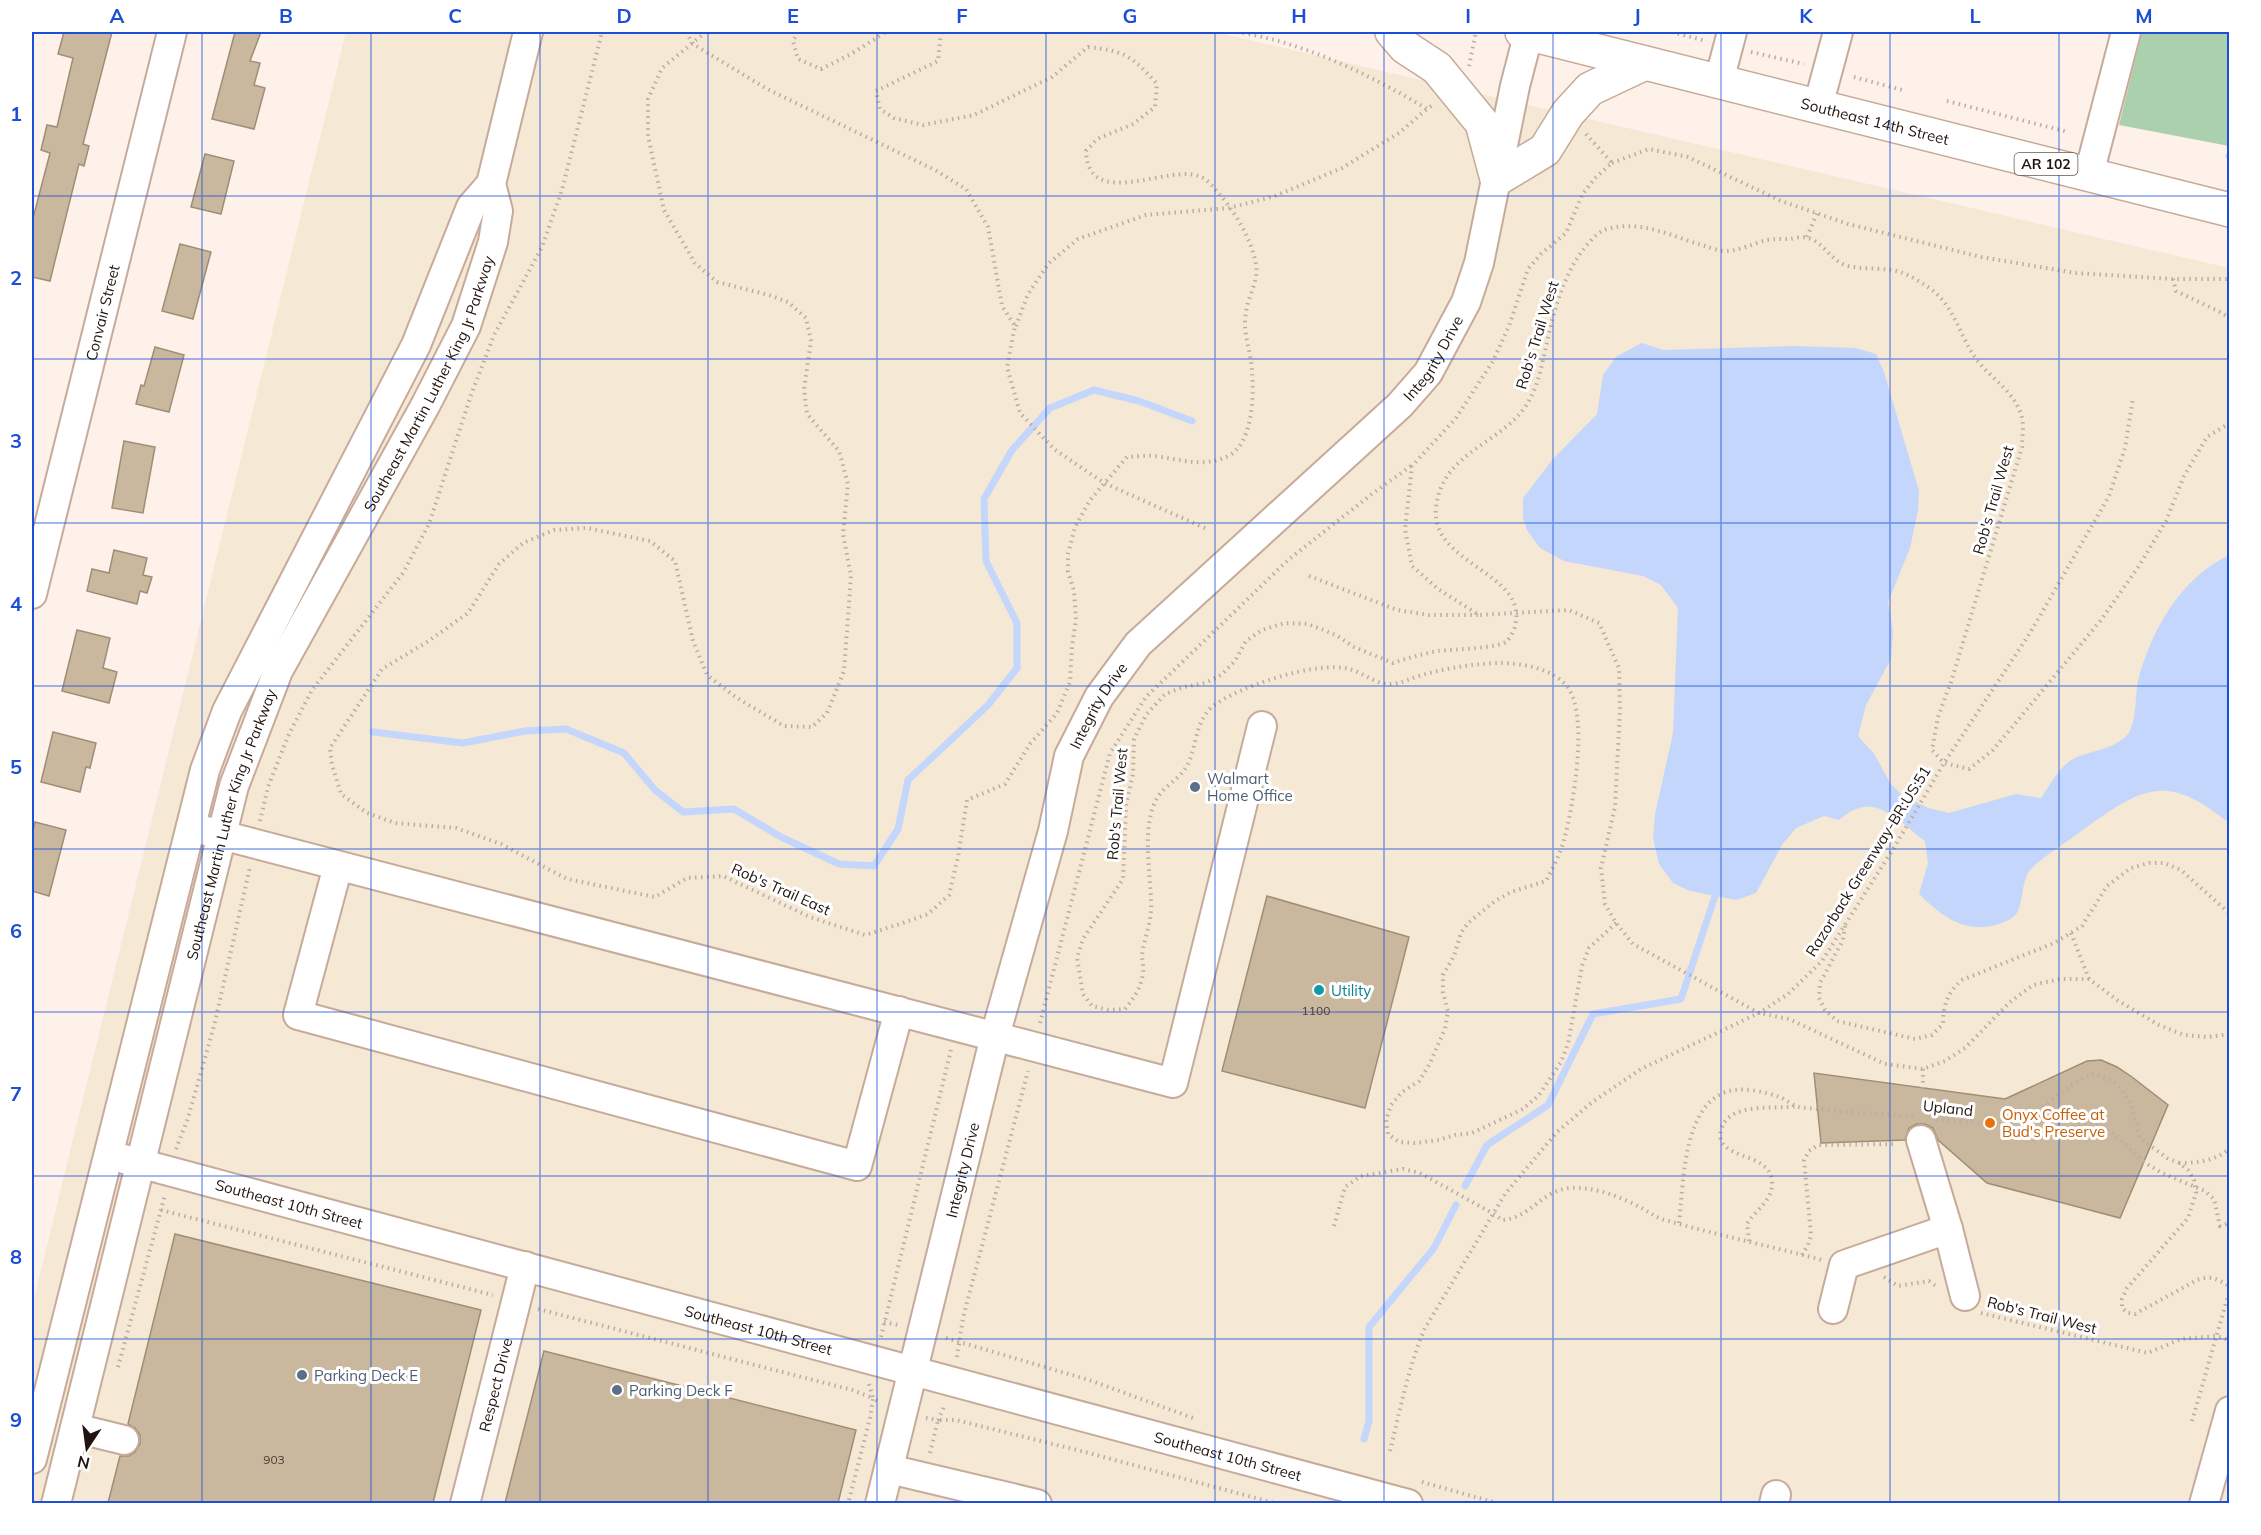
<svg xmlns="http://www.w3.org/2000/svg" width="2261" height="1535" viewBox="0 0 2261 1535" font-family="Mulish,sans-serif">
  <rect width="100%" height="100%" fill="#fdf1ea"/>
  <path fill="#f5e8d4" d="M346 32H1215L2229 268V1503L32 1504V1306Z"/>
  <path fill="#abd0ad" d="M2142 32H2229V146L2119 125Z"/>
  <path fill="#c4d6fb" d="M1642 343 1663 350 1794 346 1856 348 1876 354 1884 372 1919 491 1918 510 1910 548 1888 602 1893 631 1891 659 1866 705 1858 736 1875 755 1890 783 1901 794 1928 808 1949 813 2016 794 2041 798C2051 784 2058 768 2073 759 2089 751 2115 749 2127 735 2137 724 2135 695 2138 681 2151 630 2181 578 2229 555V823C2167 773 2144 786 2084 829 2068 842 2047 853 2032 868 2021 879 2024 897 2018 911 2014 919 2004 922 1996 925 1962 933 1942 916 1919 894L1928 863 1925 841C1896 819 1873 789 1839 820L1824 816 1796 828 1782 845 1756 893 1736 900 1690 891 1673 883 1659 864 1653 838 1655 814 1673 733 1678 608 1661 585 1643 576 1564 561 1540 548 1527 530 1523 518V498L1553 459 1597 414 1603 375 1617 356Z"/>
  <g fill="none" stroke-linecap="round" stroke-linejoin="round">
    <path stroke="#c4d6fb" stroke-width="7" d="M2229 156 2230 155
      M373 732 463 743 525 731 566 729 624 753 655 790 683 812 734 809 781 837 839 864 874 866 898 829 908 780 988 705 1017 668V623L986 561 984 499 1012 450 1050 408 1094 390 1139 401 1192 421
      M1465 1186 1487 1145 1548 1105 1593 1014 1681 999 1715 896
      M1364 1439 1369 1421V1327L1434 1248 1456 1205"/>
  </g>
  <path fill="#c9b89d" stroke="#9f8e75" stroke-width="1.5" d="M64 32H112L83 144 89 146 84 166 79 164 50 281 32 277V222L50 153 41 150 47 125 57 127 73 58 58 54Z
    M235 32H261L250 61 260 63 254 85 265 88 254 129 212 119Z
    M205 154 234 161 221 214 191 207Z
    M180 244 211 252 193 319 162 311Z
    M155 347 184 355 169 412 136 404 141 385 144 386Z
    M124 441 155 447 143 513 112 508Z
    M114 550 147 558 143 575 152 577 147 593 140 591 137 604 87 591 92 569 109 573Z
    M77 630 110 638 103 668 117 672 109 703 62 691Z
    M53 732 96 743 90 768 86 767 80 792 41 782Z
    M35 822 66 830 49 896 32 891V834Z
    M1267 896 1409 937 1365 1108 1222 1071Z
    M2101 1060 2117 1067 2132 1077 2168 1105 2120 1218 1987 1183 1938 1140 1933 1128 1925 1124H1917L1909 1128 1905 1140 1821 1143 1814 1073 2005 1099 2087 1061Z
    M175 1234 481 1310 433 1503H108L120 1456H129L135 1452 140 1444V1435L135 1428 128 1424Z
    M544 1351 856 1430 838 1503H505Z"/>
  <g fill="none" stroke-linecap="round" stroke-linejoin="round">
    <defs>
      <g id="minor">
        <path d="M1719 81 1732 32"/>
        <path d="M1818 106 1838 32"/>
        <path d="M2089 174 2126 32"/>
        <path id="s1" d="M32 594 172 32"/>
        <path d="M191 827 1173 1083 1262 726"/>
        <path d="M338 866 298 1015 857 1166 899 1011"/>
        <path id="s2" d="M124 1159 1408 1504"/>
        <path d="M1948 1229 1965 1296"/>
        <path d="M1833 1309 1844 1265 1948 1229 1921 1140"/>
        <path d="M75 1428 124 1440"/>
        <path d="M32 1459 205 770 227 711 416 345 471 207 491 184"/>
        <path d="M889 1469 1037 1504"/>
        <path id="s3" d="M56 1504 234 786 278 671 425 406 466 326 493 242 498 211 491 184 528 32"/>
        <path id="s4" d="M465 1504 525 1266"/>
        <path id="s5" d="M880 1504 995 1036 1053 831 1069 756 1099 697 1138 644 1400 405 1428 373 1466 302 1479 263 1515 86 1529 32"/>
        <path d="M1774 1504 1776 1495"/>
        <path d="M2204 1504 2230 1411"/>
      </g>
      <g id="major">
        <path d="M1392 32 1405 47 1437 68 1482 123 1497 179 1545 150 1568 113 1590 89 1645 63"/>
        <path id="s6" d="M1522 32 2230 210"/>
      </g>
    </defs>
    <use href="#minor" stroke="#c7aa99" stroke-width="32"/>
    <use href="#major" stroke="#c7aa99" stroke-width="36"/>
    <path stroke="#b9ada7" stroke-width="4" stroke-dasharray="1.5 4.5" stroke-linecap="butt" d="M686 32 693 44 767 89 935 170 966 189 988 227 1002 306 1015 326 1007 367 1020 413 1054 449 1104 483 1207 529
      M706 32 662 68 648 99V136L664 210 695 263 717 282 769 295 788 302 806 318 811 341 804 389 807 414 839 451 848 484 843 534 851 576 844 671 827 713 812 727 784 726 737 698 707 675 693 641 675 561 650 541 587 528 554 530 523 543 499 564 468 613 427 642 382 669 330 748 332 765 341 794 367 813 395 823 456 828 501 844 567 879 655 897 687 878 723 876 810 917 865 935 900 924 928 914 949 895 958 857 967 800 1005 784 1030 744 1057 713 1070 682 1072 646 1076 620 1074 591 1068 572V554L1075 527 1090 500 1127 457C1136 457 1145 455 1154 456 1180 459 1205 469 1230 455 1253 441 1254 395 1252 371 1251 351 1242 332 1246 312 1248 296 1259 281 1256 264 1251 237 1233 209 1215 189 1212 185 1206 179 1201 177 1171 162 1088 213 1086 151L1097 139 1133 124 1155 107 1157 84C1132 56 1125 51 1088 47L1052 77 974 115 923 125 894 118 880 109 876 91 938 61 941 32
      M798 32 793 41 798 59 821 69 851 54 886 32
      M1237 32C1303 42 1371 75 1427 109L1434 104
      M1672 32 1706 41
      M1751 52 1804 64
      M1469 66 1476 32
      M1854 77 1906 91
      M1947 101 2068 132
      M1586 134 1612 163 1595 178 1582 195 1566 233 1541 254 1528 269 1509 326 1493 361 1456 418 1412 466 1405 529 1412 566 1438 589 1479 615 1569 610 1599 623 1619 668 1620 710 1615 807 1601 868 1605 904 1616 923 1633 944 1759 1013 1789 1019 1885 1064 1923 1069 1945 1061 1965 1048 2010 1002 2033 985 2060 979H2089L2117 1000 2159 1025 2184 1035 2208 1037 2230 1034
      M1612 163 1649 149 1688 157 1781 201 1848 224 1981 257 2075 273 2173 279H2230
      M1807 237 1817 213
      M2173 279 2176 291 2220 312 2230 318
      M1016 326 1028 294 1049 263 1078 239 1146 215 1229 208 1275 196 1342 168 1399 133 1427 109
      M1309 576 1397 610 1429 615H1478
      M260 821 268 787 288 736 312 690 403 573 429 524 471 395 494 335 542 247 562 190 602 32
      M1616 923 1589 948 1582 966 1568 1044 1561 1062 1539 1095 1523 1109 1472 1133 1455 1135 1439 1140 1415 1143 1399 1142 1388 1134 1386 1120 1391 1105 1402 1092 1419 1081 1429 1065 1445 1029 1448 1011 1443 992V975L1454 956 1461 933 1468 923 1495 901 1511 892 1546 881C1553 868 1560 854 1564 840 1573 807 1589 717 1568 688 1554 668 1521 663 1498 663 1472 664 1447 668 1422 675 1411 678 1403 683 1392 684 1376 685 1364 673 1349 669 1318 660 1236 687 1212 707 1193 724 1197 752 1185 769 1177 781 1161 788 1155 802 1141 833 1152 877 1151 911 1150 926 1144 940 1142 955 1142 961 1144 967 1143 973 1141 988 1134 998 1125 1009L1109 1010 1092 1006 1083 994 1077 958 1083 939 1123 879 1126 805 1133 774 1134 739 1146 715 1165 694 1184 687 1205 683 1221 675 1235 661 1246 641 1262 630 1285 623 1308 624 1336 635 1354 647 1393 663C1408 658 1422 654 1438 651 1453 649 1497 649 1507 641 1509 639 1515 629 1515 626 1529 572 1430 565 1436 508 1441 453 1500 444 1525 407 1538 388 1541 368 1546 347 1552 316 1564 274 1583 250 1588 243 1597 233 1604 230 1639 218 1673 237 1705 246 1712 248 1721 252 1728 251 1741 250 1754 243 1767 240 1775 239 1783 239 1790 239 1795 238 1803 236 1808 238 1823 242 1831 260 1845 265 1863 271 1885 266 1903 273 1911 276 1920 282 1928 287 1954 304 1959 335 1976 359 1991 379 2016 392 2022 418 2024 427 2022 438 2022 447L1951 682 1938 717 1932 750 1944 763 1969 769 1993 750 2101 620 2139 566 2166 521 2184 476 2207 437 2230 423
      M1845 926 1843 940 1820 983 1819 998 1825 1010 1837 1021 1915 1039 1932 1035 1943 1024C1943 1005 1948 992 1962 980L2054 943 2082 926 2107 886 2131 868 2149 863H2164L2181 870 2230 914
      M2071 933 2089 979
      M1040 1023 1110 753 1146 697 1288 560 1372 494 1411 466
      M1923 1069V1088
      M1936 1119 2057 1132 2077 1125H2099L2115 1135 2144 1162 2162 1173 2205 1191 2214 1199 2220 1226 2230 1223
      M2034 1141 2039 1110 2075 1082 2091 1074 2102 1076 2114 1082 2121 1089 2131 1104 2140 1138 2167 1158 2179 1163 2188 1170 2194 1180 2196 1193 2188 1218 2127 1288 2122 1299V1308L2128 1313 2135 1314 2197 1280C2211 1275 2218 1279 2230 1287
      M176 1149 188 1118 214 1026 250 867
      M2179 1163C2197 1163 2216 1161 2230 1148
      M161 1210 493 1295
      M1679 1223C1684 1183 1682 1098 1734 1090 1747 1088 1766 1092 1779 1097 1786 1099 1792 1106 1799 1107 1837 1112 1875 1113 1913 1117
      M1334 1226 1345 1187 1361 1176 1403 1169 1420 1173 1494 1214 1502 1220C1529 1219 1542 1190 1570 1188 1594 1186 1624 1198 1645 1210 1652 1214 1657 1218 1665 1220 1717 1235 1770 1246 1822 1260
      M1749 1241 1747 1224C1756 1209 1774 1200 1772 1181 1770 1151 1713 1160 1721 1130 1729 1101 1774 1110 1797 1106
      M1802 1255 1808 1245 1811 1235 1804 1160 1809 1151 1818 1145 1897 1144
      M1884 1277 1898 1286 1929 1281 1937 1287
      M538 1309 852 1390 873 1398 870 1418 848 1504
      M1981 1313 2148 1353 2181 1339 2216 1336 2230 1340
      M884 1322 898 1325
      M881 1337 951 1050
      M946 1338 1089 1380 1196 1419
      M957 1357 963 1318 1028 1071
      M118 1367 165 1195
      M869 1384 873 1398 880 1403
      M926 1418 938 1420 945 1405
      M2192 1421 2230 1289
      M1390 1451C1400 1410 1408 1369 1424 1330L1505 1194 1557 1132 1591 1103 1641 1069 1759 1013 1788 994 1822 961 1895 846 1944 763 2030 633 2109 496 2125 448 2133 398
      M930 1453 938 1420H956L1085 1452 1278 1504
      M1422 1482 1500 1504"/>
    <use href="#minor" stroke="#fff" stroke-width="28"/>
    <use href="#major" stroke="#fff" stroke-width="33"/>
  </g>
  <path fill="none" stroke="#1d4ed8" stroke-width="1.5" stroke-opacity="0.55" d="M202 32V1504M371 32V1504M540 32V1504M708 32V1504M877 32V1504M1046 32V1504M1215 32V1504M1384 32V1504M1553 32V1504M1721 32V1504M1890 32V1504M2059 32V1504M32 196H2230M32 359H2230M32 523H2230M32 686H2230M32 849H2230M32 1012H2230M32 1176H2230M32 1339H2230"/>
  <g fill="#5c6f8a" stroke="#fff" stroke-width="2">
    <circle cx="1195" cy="787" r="6"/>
    <circle cx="302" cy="1375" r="6"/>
    <circle cx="617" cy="1390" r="6"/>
  </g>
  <circle fill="#0f9aa8" stroke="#fff" stroke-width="2" cx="1319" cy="990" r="6"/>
  <circle fill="#e8710a" stroke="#fff" stroke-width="2" cx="1990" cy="1123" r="6"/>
  <g text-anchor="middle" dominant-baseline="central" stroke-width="6" stroke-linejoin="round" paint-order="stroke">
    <g font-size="12" fill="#4a3d32">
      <text x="1316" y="1010">1100</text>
      <text x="274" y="1459">903</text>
    </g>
    <rect fill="#fff" stroke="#625a56" stroke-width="1.5" x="2014.5" y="153" width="63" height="22" rx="4.5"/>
    <g font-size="14" font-weight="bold" fill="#1f140e">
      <text x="2046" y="164">AR 102</text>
    </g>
    <g font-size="15" fill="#1f140e" stroke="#fff">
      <text stroke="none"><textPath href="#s6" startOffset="364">Southeast 14th Street</textPath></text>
      <text stroke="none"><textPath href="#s1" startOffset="290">Convair Street</textPath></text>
      <text transform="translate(1537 335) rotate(-73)">Rob's Trail West</text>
      <text stroke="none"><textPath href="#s5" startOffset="1316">Integrity Drive</textPath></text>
      <text stroke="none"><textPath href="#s3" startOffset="1188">Southeast Martin Luther King Jr Parkway</textPath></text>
      <text transform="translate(1993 500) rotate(-74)">Rob's Trail West</text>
      <text stroke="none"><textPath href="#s5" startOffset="830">Integrity Drive</textPath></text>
      <text transform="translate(1117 804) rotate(-85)">Rob's Trail West</text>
      <text stroke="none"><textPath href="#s3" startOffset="702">Southeast Martin Luther King Jr Parkway</textPath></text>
      <text transform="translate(1868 861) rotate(-58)">Razorback Greenway-BR:US:51</text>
      <text transform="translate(781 889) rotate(24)">Rob's Trail East</text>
      <text transform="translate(1948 1108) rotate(6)">Upland</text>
      <text stroke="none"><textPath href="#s5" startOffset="344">Integrity Drive</textPath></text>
      <text stroke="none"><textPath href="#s2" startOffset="171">Southeast 10th Street</textPath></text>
      <text transform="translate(2042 1315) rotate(14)">Rob's Trail West</text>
      <text stroke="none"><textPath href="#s2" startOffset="657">Southeast 10th Street</textPath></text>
      <text stroke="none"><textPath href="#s4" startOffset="123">Respect Drive</textPath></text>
      <text stroke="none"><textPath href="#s2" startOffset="1143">Southeast 10th Street</textPath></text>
    </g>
    <g font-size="15" fill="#4e5e75" stroke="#fff" text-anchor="start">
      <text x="1207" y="778">Walmart<tspan x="1207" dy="17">Home Office</tspan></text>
      <text x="314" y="1375">Parking Deck E</text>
      <text x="629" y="1390">Parking Deck F</text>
    </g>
    <g font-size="15" fill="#0d838f" stroke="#fff" text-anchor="start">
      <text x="1331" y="990">Utility</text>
    </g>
    <g font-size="15" fill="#c56008" stroke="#fff" text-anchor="start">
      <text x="2002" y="1114">Onyx Coffee at<tspan x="2002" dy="17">Bud's Preserve</tspan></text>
    </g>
  </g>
  <rect width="2261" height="1535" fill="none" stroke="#ffffff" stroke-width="66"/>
  <g transform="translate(87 1448) rotate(193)" stroke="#ffffff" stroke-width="4.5" paint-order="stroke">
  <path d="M0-4.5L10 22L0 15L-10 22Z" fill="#1f140e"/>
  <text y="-9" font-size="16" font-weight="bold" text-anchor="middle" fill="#1f140e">N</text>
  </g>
  <rect x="33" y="33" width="2195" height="1469" fill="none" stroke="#1d4ed8" stroke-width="2"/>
  <g font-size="20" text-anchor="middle" font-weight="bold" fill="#1d4ed8">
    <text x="117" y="23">A</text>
    <text x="286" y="23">B</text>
    <text x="455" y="23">C</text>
    <text x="624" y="23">D</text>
    <text x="793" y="23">E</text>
    <text x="962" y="23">F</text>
    <text x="1130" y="23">G</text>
    <text x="1299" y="23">H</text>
    <text x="1468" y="23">I</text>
    <text x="1637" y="23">J</text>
    <text x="1806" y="23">K</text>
    <text x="1975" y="23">L</text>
    <text x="2144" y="23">M</text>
    <text x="16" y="121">1</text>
    <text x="16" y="285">2</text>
    <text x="16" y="448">3</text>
    <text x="16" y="611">4</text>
    <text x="16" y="774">5</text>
    <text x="16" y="938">6</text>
    <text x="16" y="1101">7</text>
    <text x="16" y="1264">8</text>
    <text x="16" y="1427">9</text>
  </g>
</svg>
